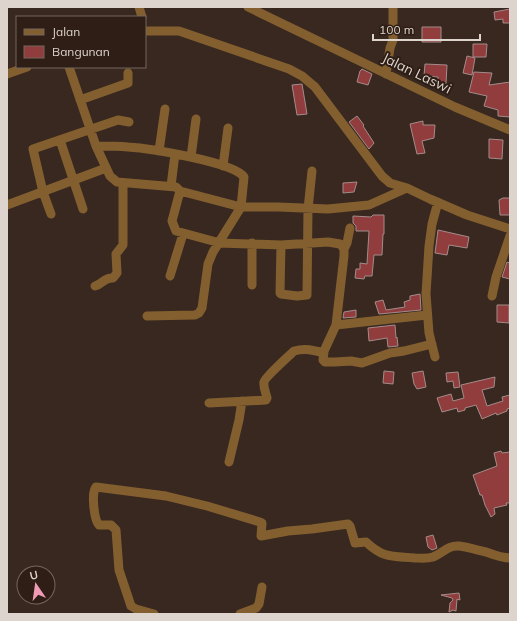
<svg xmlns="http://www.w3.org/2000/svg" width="517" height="621" viewBox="0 0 517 621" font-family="Mulish,sans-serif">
  <rect width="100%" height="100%" fill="#38281f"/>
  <path fill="#913d3d" stroke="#a38c8a" d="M510 9V23H503V19L495 20 494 12Z
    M422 27H441V42H422Z
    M473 44H487L486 57H473Z
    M467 56 475 58 472 75 463 73Z
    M425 64 447 65 446 84 438 83V77L424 76Z
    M362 69 372 74 368 85 357 82 360 71Z
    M474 72 492 73 489 85 510 82V117L498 116V110L484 106 487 96 469 92Z
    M302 84 307 114 297 115 292 85Z
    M357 116 364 125 363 126 374 143 369 149 349 122Z
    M423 121V125H435L434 138 422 141 425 153 417 154 410 124Z
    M489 139 503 140 502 159 489 158Z
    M357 182 354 192 343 193V183Z
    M503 198H510V215H500L499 200Z
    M373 215H384V234H383L382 255H374L372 276H365L364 279 355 278 356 269H360V263L367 264 369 231H356V226L353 223V216L371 217Z
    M438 230 469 237 467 248 449 245 447 255 435 253Z
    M507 262 510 263V279L502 277Z
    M420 294 421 310 379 314 375 302 383 300 386 310 405 307 404 302 410 300V296Z
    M497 305H509V323L497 322Z
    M356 310V317L343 318 344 312Z
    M395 325 396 338 397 337 398 346 388 347 387 338 369 341 368 328Z
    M384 371 394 372 393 384 383 383Z
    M423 371 426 387 417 389 414 384 412 373Z
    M458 372 460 387 454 388 453 381 447 382 446 373Z
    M495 377 494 387 482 390 487 406 503 401 502 397 510 395V408L507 409V411L497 415 496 413 482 419 476 405 465 408V410L458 412 457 408 442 412 437 398 451 394 453 401 464 398 461 385Z
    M501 451 502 453 510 452V503H506L507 505 494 508 495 514 491 517 485 505 482 495H480L473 475 497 466 494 453Z
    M433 535 437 548 432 550 428 547 426 537Z
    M459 593 460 600 457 599 456 611 453 610 449 612 450 603 453 600 452 598 441 595Z"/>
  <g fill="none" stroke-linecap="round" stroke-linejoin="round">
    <path stroke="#835f30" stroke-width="9" d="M139 7 142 17
      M248 7 455 107 510 130
      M145 31H179L289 69 302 76 315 87 382 176 390 183 407 188 430 199 467 215 510 229
      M69 67 96 146 110 176 117 182 176 187 180 191 241 207H278L328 209 369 205 407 188
      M7 74 27 67
      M386 74 390 48 393 40V7
      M80 100 128 83V73
      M60 140 83 209
      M96 146C107 146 117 146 128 147 147 148 234 162 244 177L241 207 213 252 208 264 202 308 199 313 195 315 147 316
      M159 151 165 109
      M191 157 196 119
      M223 166 228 128
      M171 186 175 154
      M180 191 172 221 176 231 220 243 281 245 328 242 340 244 344 249V256L336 325 324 351 323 360 325 362H335L351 361 362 363 390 353 404 351 432 344
      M7 205 106 168
      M51 214 43 192 33 149 118 120 129 122
      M252 243V285
      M281 245 280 293 281 294 297 296 307 295 308 209 312 171
      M344 249 347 243 350 228
      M170 276 183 234
      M95 286C103 284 104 277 113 278L117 273 116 254 123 245V183
      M492 296 496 277 510 236
      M336 325 427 315
      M435 357 429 333 426 294 429 246 432 224 438 202
      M209 403 266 400 267 398C266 393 263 387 264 382 265 377 289 356 294 351 305 348 313 350 324 353
      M229 462 239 420 242 401
      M154 614 136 609 131 606 119 570 116 530 111 525H99C94 520 91 492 96 487L166 496 207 506 260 522 262 523 261 536 288 531 312 529 348 524 350 526 355 543 366 542C384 559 393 556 415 558 421 558 427 559 433 557 443 553 448 545 459 546 468 547 477 550 486 552 494 555 501 558 510 558
      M240 614 256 608 259 604 262 587"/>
  </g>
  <g text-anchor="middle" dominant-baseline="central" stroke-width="4" stroke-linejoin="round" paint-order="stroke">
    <g font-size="14" fill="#ded4ce" stroke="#2e1e15">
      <text transform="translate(417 73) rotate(26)">Jalan Laswi</text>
    </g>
  </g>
  <rect width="517" height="621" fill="none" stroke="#ded4ce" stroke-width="16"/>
  <rect x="16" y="16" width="130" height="52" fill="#2e1e15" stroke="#74675f"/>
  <rect x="24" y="29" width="20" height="6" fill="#835f30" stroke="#74675f"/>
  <text x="52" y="36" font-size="12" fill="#ded4ce">Jalan</text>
  <rect x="24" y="46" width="20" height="12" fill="#913d3d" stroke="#74675f"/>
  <text x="52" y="56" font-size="12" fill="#ded4ce">Bangunan</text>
  <g transform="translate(36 585) rotate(347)"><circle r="19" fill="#2e1e15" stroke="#74675f"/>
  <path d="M0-3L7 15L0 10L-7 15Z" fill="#f09ab6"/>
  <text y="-6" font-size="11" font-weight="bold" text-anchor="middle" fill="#ded4ce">U</text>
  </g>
  <path d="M373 34v6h107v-6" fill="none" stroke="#ded4ce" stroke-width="2"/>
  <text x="379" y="34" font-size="12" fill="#ded4ce" stroke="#2e1e15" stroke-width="3" paint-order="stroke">100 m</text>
</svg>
